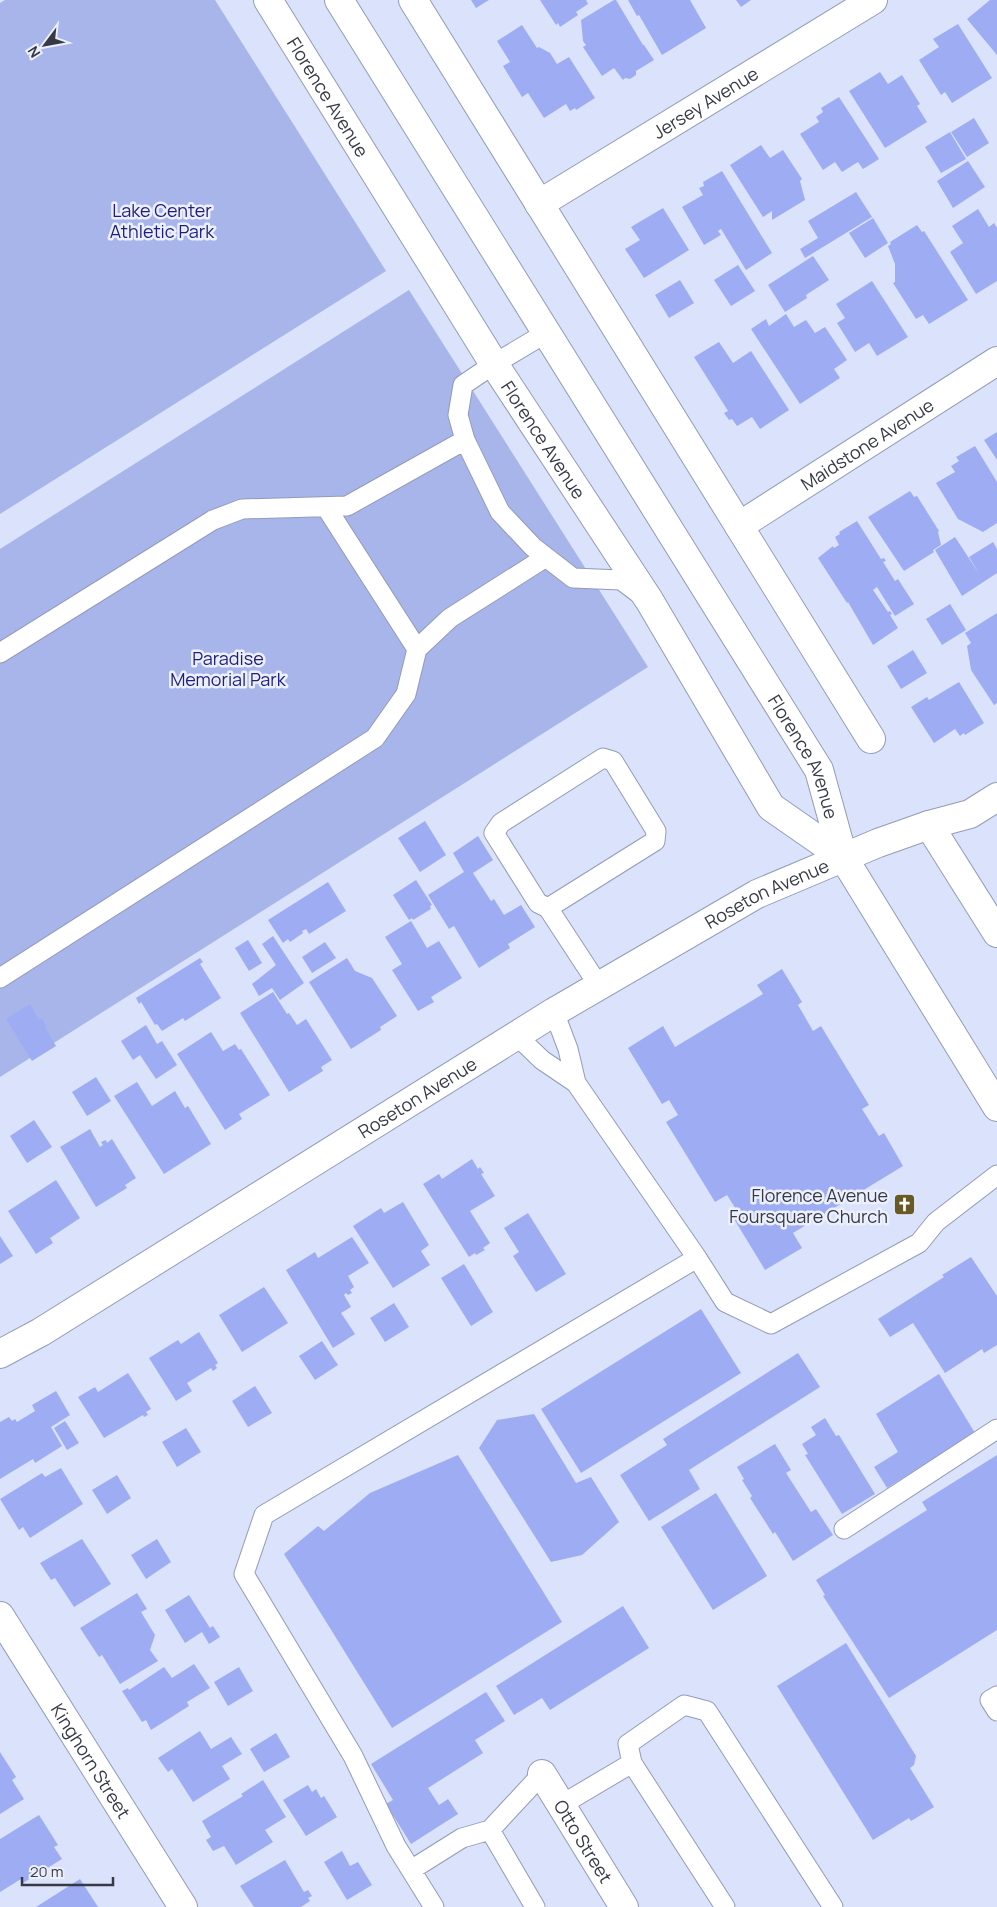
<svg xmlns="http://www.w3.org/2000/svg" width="997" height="1907" viewBox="0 0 997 1907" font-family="Manrope,sans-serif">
  <rect width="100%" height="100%" fill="#dbe2fb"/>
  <path fill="#a8b5eb" d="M5 0H215L386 271 0 514V3Z
    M409 290 648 667 0 1077V549Z"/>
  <path fill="#9eadf3" d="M471 0H489L476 8Z
    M540 0H586L588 4 576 12 578 15 560 27 558 23 556 25Z
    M614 0H616L643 45H644L654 60 636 71V75L630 79 625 78 623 80 614 68 602 76 583 47 586 45 583 41 581 20Z
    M628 0H690L706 28 662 55 639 15 637 16Z
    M736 0H751L741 7Z
    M990 0H997V55L967 19Z
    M958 24 992 78 952 103 945 92 941 95 919 60 939 47 933 39Z
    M522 25 537 48 539 47 550 53 557 64 569 57 595 98 576 110 575 108 570 111 566 104 544 118 528 93 522 97 503 66 510 62 497 41Z
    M880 72 888 84 902 75 920 104 917 106 927 122 885 148 849 91Z
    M839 97 879 159 863 169 858 162 842 172 835 162 823 170 800 134 819 122 816 117 823 112 821 108Z
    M974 118 989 143 967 157 951 132Z
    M950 132 966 159 941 173 925 147Z
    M761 145 770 158 783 150 802 179 800 181 805 200 772 220V211L763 217 730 165Z
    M968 161 985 187 953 208 937 181Z
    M722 171 772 253 746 270 721 229 718 231 721 235 704 245 682 207 703 195 699 188 704 186 703 182Z
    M856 192 872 217 805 258 800 249 818 238 808 221Z
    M663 208 689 250 644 278 625 249 640 240 631 227Z
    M978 209 989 227 994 223 997 228V281L976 294 950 252 963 243 952 226Z
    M873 218 888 243 865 258 849 233Z
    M917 225 922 232 924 231 968 300 929 324 923 315 916 319 893 283 895 282V264L888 246 891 244 890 242Z
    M813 256 829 280 806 295 807 298 785 312 768 285Z
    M738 265 755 291 731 306 714 280Z
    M680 280 694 303 669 318 655 295Z
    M872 281 908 337 877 356 869 343 855 352 837 323 845 318 836 304Z
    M786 314 794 327 806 320 815 333 825 327 847 360 834 369 840 378 800 404 751 329 766 319 769 326Z
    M719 342 733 363 751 351 789 410 760 429 752 417 737 426 732 419 729 420 724 413 728 411 694 357Z
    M997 432V460L984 440Z
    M975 446 997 482V523L983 532 958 519 936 483 955 472 951 466 959 461 956 457Z
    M910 491 914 497 917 496 939 531 938 532 941 545 933 550 934 552 904 571 868 517Z
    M857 521 881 559 884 558 886 561 883 562 895 581 898 579 914 604 895 616 877 587 873 590 888 612 890 611 892 614 890 615 898 628 873 645 848 602 847 603 818 558 833 546 834 548 839 545 835 537 840 534 839 532Z
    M955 537 980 575 969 557 993 542 997 549V573L962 596 935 550Z
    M950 604 966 630 942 645 926 619Z
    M997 613V703L994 705 971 670 967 646 971 643 965 633Z
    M913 650 927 673 901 689 887 666Z
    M959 682 984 723 965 735 964 733 960 736 955 729 934 743 911 707 927 697 929 700Z
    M425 821 446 855 420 872 398 838Z
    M478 836 493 860 473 873 491 901 494 899 504 915 521 905 535 927 508 944 510 948 479 968 454 926 449 929 428 895 464 872 453 853Z
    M416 880 432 905 430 906 431 909 413 920 412 918 409 920 393 895Z
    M328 882 346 911 309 934 306 929 302 931 303 933 290 942 288 939 283 943 268 920Z
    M411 921 427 948 439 941 462 978 431 997 434 1002 418 1011 392 970 402 964 385 937Z
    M273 936 304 983 280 1000 272 988 259 996 252 984 276 965 262 944Z
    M248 940 262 963 249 971 235 948Z
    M325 942 336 958 312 973 302 957Z
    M200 958 203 962 200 964 221 998 185 1021 183 1018 162 1031 157 1024 155 1025 141 1002 139 1004 136 998Z
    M347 958 355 971 372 978 397 1016 380 1027 381 1030 351 1049 309 982Z
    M782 969 802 1002 798 1005 813 1031 821 1026 869 1105 862 1109 879 1136 884 1133 903 1166 793 1233 802 1248 765 1270 731 1214 737 1211 727 1195 715 1202 666 1122 678 1115 669 1100 662 1104 628 1048 663 1026 675 1047 763 994 757 985Z
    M273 992 287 1014 289 1013 297 1025 306 1019 332 1060 321 1067 323 1071 289 1092 240 1013Z
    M30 1004 39 1020 42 1018 46 1026 45 1027 56 1046 32 1061 6 1019Z
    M146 1025 157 1044 162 1041 177 1065 156 1079 140 1055 133 1060 121 1041Z
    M211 1032 223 1051 235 1044 239 1050 241 1049 270 1095 239 1114 242 1119 225 1130 177 1054Z
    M96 1077 111 1101 87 1116 72 1092Z
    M137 1082 152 1106 175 1091 185 1108 188 1106 211 1144 164 1174 114 1096Z
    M34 1120 52 1147 27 1163 10 1136Z
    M90 1129 100 1147 103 1145 101 1142 106 1140 107 1143 112 1139 136 1178 125 1185 127 1188 96 1207 60 1147Z
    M472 1159 478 1169 480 1167 484 1173 481 1174 495 1196 470 1211 490 1243 483 1248 485 1250 476 1255 475 1253 469 1257 423 1184 439 1174 442 1179Z
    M56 1180 80 1218 50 1238 53 1243 36 1254 8 1211Z
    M403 1202 429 1245 421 1251 430 1265 393 1288 353 1226 381 1208 384 1213Z
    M528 1213 566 1274 536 1292 513 1256 519 1252 504 1228Z
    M0 1236 13 1256 0 1264Z
    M352 1237 369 1263 348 1276 354 1287 350 1290 352 1293 348 1295 346 1293 344 1295 351 1307 341 1313 355 1334 333 1348 286 1270 315 1252 318 1258Z
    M971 1257 997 1296V1345L984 1353 982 1349 945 1373 913 1323 890 1337 878 1319 944 1277 942 1275Z
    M464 1264 493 1312 471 1326 441 1278Z
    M264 1287 288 1323 242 1352 219 1315Z
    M394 1303 409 1327 385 1342 370 1318Z
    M701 1309 741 1373 581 1473 541 1409Z
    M199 1332 218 1363 215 1365 217 1368 213 1371 211 1368 187 1383 192 1391 176 1401 149 1358 178 1340 181 1344Z
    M322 1341 338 1365 315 1380 299 1356Z
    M798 1353 820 1387 689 1470 700 1489 649 1521 620 1475 667 1445 663 1439Z
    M128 1373 151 1409 146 1412 148 1415 144 1417 143 1415 104 1438 78 1397 95 1387 98 1392Z
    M939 1374 975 1433 887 1488 874 1467 898 1452 876 1414Z
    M255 1386 272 1413 248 1427 232 1401Z
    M56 1391 70 1415 51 1427 62 1446 35 1463 33 1459 0 1479V1422L9 1417 12 1421 15 1419 17 1422 35 1411 32 1405Z
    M534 1414 576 1483 591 1477 619 1522 582 1555 551 1562 479 1448 497 1420Z
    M825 1418 836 1436 839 1435 875 1494 842 1514 805 1455 808 1454 802 1444 816 1435 811 1427Z
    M65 1421 79 1443 67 1450 54 1428Z
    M186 1428 201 1452 177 1467 162 1442Z
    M775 1444 791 1470 786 1473 811 1512 816 1509 833 1535 793 1561 775 1532 773 1534 750 1498 752 1496 742 1480 744 1479 737 1467Z
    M458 1455 562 1622 392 1728 284 1554 318 1526 324 1531 370 1493Z
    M997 1455V1630L889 1698 823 1596 825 1595 816 1580 927 1510 922 1502Z
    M61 1468 83 1504 30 1538 23 1527 19 1530 0 1499 42 1473 45 1477Z
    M117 1475 131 1498 107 1514 92 1490Z
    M716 1493 767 1576 713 1610 661 1527Z
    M82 1539 111 1584 74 1607 55 1578 51 1580 40 1563Z
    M157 1539 171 1562 146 1579 131 1555Z
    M137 1593 147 1609 141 1612 155 1635 150 1650 158 1661 120 1684 102 1655 99 1657 80 1628Z
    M189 1595 210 1628 213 1626 220 1637 209 1644 202 1632 185 1643 165 1610Z
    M623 1606 649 1648 550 1710 542 1698 514 1715 496 1686Z
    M846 1643 916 1756 914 1765 910 1768 934 1807 911 1821 909 1818 873 1840 777 1686Z
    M194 1664 210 1688 187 1702 189 1706 151 1730 146 1720 142 1722 122 1691 128 1688 129 1690 164 1667 172 1678Z
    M239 1667 253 1691 228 1706 214 1682Z
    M486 1692 505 1721 475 1740 483 1753 428 1788 439 1805 448 1799 458 1814 411 1844 386 1804 393 1800 371 1764Z
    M200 1731 211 1749 231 1737 242 1754 222 1766 230 1779 193 1802 172 1769 168 1772 158 1758Z
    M276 1733 290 1757 264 1772 250 1749Z
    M0 1752 16 1777 12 1780 24 1799 0 1814Z
    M263 1780 286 1817 265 1830 273 1842 236 1865 224 1846 213 1851 206 1840 211 1837 202 1821 243 1796 241 1794Z
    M308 1785 312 1792 316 1789 321 1798 324 1796 337 1817 306 1836 283 1800Z
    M39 1815 58 1845 54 1847 62 1859 23 1883 21 1879 0 1892V1839Z
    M342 1851 350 1866 358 1862 372 1885 347 1900 324 1862Z
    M285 1860 304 1892 308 1890 312 1896 308 1898 310 1901 301 1907H254L240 1886Z
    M80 1879 98 1907H36Z"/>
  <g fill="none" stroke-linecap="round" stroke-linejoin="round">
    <defs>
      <path id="service" d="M546 333 494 364 463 385 458 415 465 440 500 512 533 547 573 578 621 580 641 595
        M326 507 417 649
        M0 653 213 520 242 509 347 506 465 440
        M548 908 655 841 656 831 613 761 603 758 501 823 494 833 538 903 548 908 599 986
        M0 978 375 738 406 694 417 649 450 618 546 557
        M554 1012 568 1049 576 1083
        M516 1035 542 1060 576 1083 697 1258
        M844 1529 997 1429
        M997 1696 990 1700 997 1711
        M561 1805 632 1763
        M411 1870 462 1838 490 1830
        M434 1907 396 1846 353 1756 244 1574 264 1515 697 1258 725 1302 771 1324 919 1243 936 1222 997 1175
        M535 1907 490 1830 542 1774
        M725 1907 632 1763 628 1744 684 1705 707 1711 833 1907"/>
      <g id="minor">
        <path d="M413 0 871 739"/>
        <path id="s1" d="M539 204 873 0"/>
        <path id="s2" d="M739 526 997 361"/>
        <path d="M929 825 997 933"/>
        <path id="s3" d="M0 1354 41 1332 554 1012 757 894 878 843 929 825 970 814 997 797"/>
        <path id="s4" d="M0 1616 183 1907"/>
        <path id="s5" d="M542 1774 624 1907"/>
      </g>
      <g id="primary">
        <path id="s6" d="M268 0 494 364 649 600 771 807 843 857"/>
        <path id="s7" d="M339 0 819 770 843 857 997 1107"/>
      </g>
    </defs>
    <use href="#service" stroke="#939bb8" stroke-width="21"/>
    <use href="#minor" stroke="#939bb8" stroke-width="30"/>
    <use href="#primary" stroke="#939bb8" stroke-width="30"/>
    <use href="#service" stroke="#fff" stroke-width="19"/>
    <use href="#minor" stroke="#fff" stroke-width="28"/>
    <use href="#primary" stroke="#fff" stroke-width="28"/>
  </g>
  <defs>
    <symbol id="church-square" viewBox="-11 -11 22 22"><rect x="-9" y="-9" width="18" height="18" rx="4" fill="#685a27" stroke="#ecf0fc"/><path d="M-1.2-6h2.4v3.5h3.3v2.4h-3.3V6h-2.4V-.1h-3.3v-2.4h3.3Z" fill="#fff"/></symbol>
  </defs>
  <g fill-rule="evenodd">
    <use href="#church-square" x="892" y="1192" width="25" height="25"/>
  </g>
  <g text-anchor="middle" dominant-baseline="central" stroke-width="5" stroke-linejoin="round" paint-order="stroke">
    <g font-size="18" fill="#373a46" stroke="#ecf0fc">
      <text stroke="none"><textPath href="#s6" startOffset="114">Florence Avenue</textPath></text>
      <text stroke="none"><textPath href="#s1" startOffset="195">Jersey Avenue</textPath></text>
      <text stroke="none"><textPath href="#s6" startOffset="519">Florence Avenue</textPath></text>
      <text stroke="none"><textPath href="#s2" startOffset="152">Maidstone Avenue</textPath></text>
      <text stroke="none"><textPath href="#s7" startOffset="889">Florence Avenue</textPath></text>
      <text stroke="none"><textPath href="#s3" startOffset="895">Roseton Avenue</textPath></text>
      <text stroke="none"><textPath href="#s3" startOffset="490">Roseton Avenue</textPath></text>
      <text stroke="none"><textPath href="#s4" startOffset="171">Kinghorn Street</textPath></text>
      <text stroke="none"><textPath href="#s5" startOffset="79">Otto Street</textPath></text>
    </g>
    <g font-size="18" fill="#201d7f" stroke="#ecf0fc">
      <text x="162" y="210">Lake Center<tspan x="162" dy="21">Athletic Park</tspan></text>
      <text x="228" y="658">Paradise<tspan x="228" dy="21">Memorial Park</tspan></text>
    </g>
    <g font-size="18" fill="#373a46" stroke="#ecf0fc" text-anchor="end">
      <text x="888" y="1195">Florence Avenue<tspan x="888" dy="21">Foursquare Church</tspan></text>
    </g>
  </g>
  <g transform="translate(45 45) rotate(238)" stroke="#ecf0fc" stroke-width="4" paint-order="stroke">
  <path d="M0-4L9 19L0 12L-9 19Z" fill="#373a46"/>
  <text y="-8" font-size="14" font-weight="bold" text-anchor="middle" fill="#373a46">N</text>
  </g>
  <path d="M22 1877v8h91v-8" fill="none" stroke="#373a46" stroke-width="2.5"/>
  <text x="30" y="1877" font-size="15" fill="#373a46" stroke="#ecf0fc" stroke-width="4" paint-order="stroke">20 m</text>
</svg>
